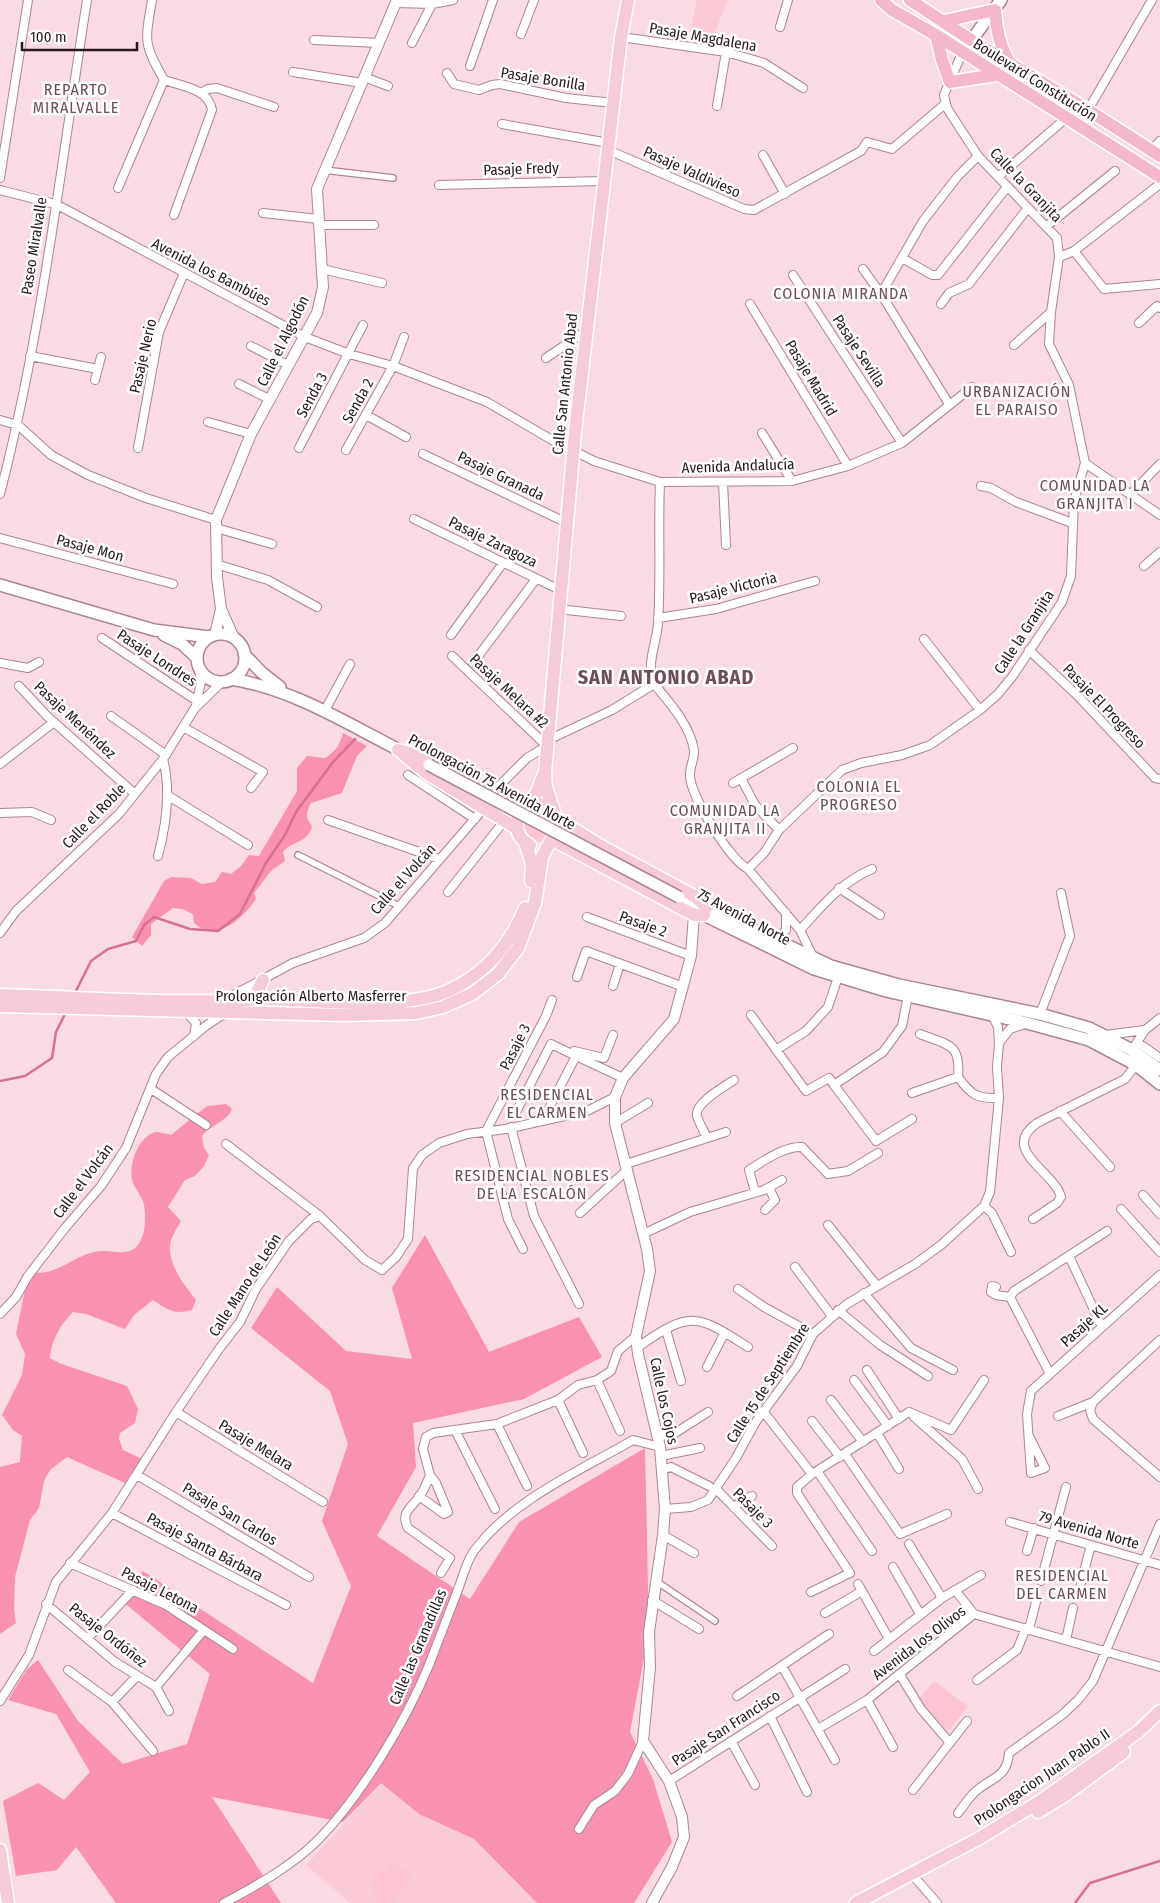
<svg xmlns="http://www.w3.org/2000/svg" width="1160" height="1903" viewBox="0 0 1160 1903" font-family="'Fira Sans Condensed',sans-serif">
  <rect width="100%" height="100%" fill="#fbdbe3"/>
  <path fill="#fbcad7" d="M697 0H728L710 44 688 39Z
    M381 1783 419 1814 474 1839 537 1903H350L306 1865Z"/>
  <path fill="#ffc4d4" d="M540 807 556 822 545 841C533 844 529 839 522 830L524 815Z
    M934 1681 968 1706 948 1731 917 1701Z
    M393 1861 414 1877 395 1898 396 1903H376L370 1884Z"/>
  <path fill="#f991b1" d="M343 733 367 746 357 756 342 793 311 803C306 813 305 817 312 826 308 844 292 840 283 852L285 861 271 871 254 893 256 899C243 918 216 944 194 923L193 914 182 909 173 908 151 924V935L142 946 132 937 164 881 171 877 191 878 202 884 215 882 222 872 231 874 241 866 249 855 259 856 297 791V768L307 756 325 758C336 751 340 745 343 733Z
    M226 1104 232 1109C227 1122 210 1125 202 1136L204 1148 209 1155 204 1166 195 1176 185 1180 168 1207 181 1221C177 1229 170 1237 170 1247 169 1266 185 1286 196 1300L192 1310C173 1315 168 1310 153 1300L134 1315 125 1329 86 1314 73 1312C61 1324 51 1340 50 1358L59 1363 127 1386 138 1409 135 1423 120 1433 119 1439 123 1450 142 1459 125 1483 67 1457 50 1470 44 1481 39 1508 30 1520 15 1577 14 1609 16 1623 0 1634V1467L20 1462 22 1436 13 1430 2 1415 22 1375 25 1354 16 1334 26 1285 33 1273C60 1274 70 1258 94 1252 108 1248 123 1257 135 1248 146 1240 147 1213 143 1201 140 1194 134 1187 132 1180 129 1164 138 1136 156 1132 160 1132 167 1134 171 1135L207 1106Z
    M425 1235 489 1352 579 1317 602 1357 524 1399 413 1423 416 1467 377 1536 470 1599 519 1522 645 1448 649 1632 630 1732 653 1779 672 1842 634 1903H537L474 1839 419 1814 381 1783 343 1822 212 1797 281 1903H116L76 1847 57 1870 16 1876 3 1801 38 1783 64 1800 90 1772 56 1714 8 1700 27 1669 38 1660 78 1721 123 1764 187 1744 210 1674 122 1601 143 1571 313 1683 351 1586 322 1521 348 1444 330 1391 251 1328 277 1287 346 1351 412 1359 392 1288Z"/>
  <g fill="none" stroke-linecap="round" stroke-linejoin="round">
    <path stroke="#d57191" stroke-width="2.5" d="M75 993 91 961 108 949 136 941 144 925 154 917 190 929 218 931 240 914 266 863 285 835 296 812 333 762 355 739
      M0 1081 25 1076 52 1058 56 1032 65 1014
      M1075 1903 1090 1883 1160 1861"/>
    <defs>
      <path id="pedestrian" d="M324 170 393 178
        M298 855 399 906
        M656 1581 715 1621"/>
      <path id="minor" d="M152 0C145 42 143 43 164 80 182 86 209 89 212 110L174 215
        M395 3 432 4 453 0
        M780 27 788 0
        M521 34 534 0
        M621 37 726 52 764 63 803 88
        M314 40 379 43
        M412 43 432 4
        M470 66 493 0
        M293 72 362 83
        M447 73 454 84 479 90 492 85 500 84 566 98 613 103
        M364 77 388 86
        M201 93 208 89 217 88 274 107
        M717 106 726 52
        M1088 110 1152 0
        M502 124 609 143
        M608 150 744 209 754 210 861 151 867 142 892 149 945 104
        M1151 150 1160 141
        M763 155 785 194
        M998 177 1065 119
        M0 178 28 0
        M439 185 604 181
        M118 188 164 80
        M0 190 55 204 67 210 305 337 349 354 393 366 487 402 552 440 594 461 660 482 792 481 848 466 902 443 972 387
        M263 213 319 219
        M320 225H374
        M1047 226 1115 171
        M1074 251 1104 289 1160 284
        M1059 257 1074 251 1160 184
        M902 258 932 275H938L1007 187
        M322 269 382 283
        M863 269 881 294
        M793 275 902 443
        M750 304 848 466
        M941 304 949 293 969 284 1027 209
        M1139 323 1157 306 1160 308
        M1014 345 1051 312
        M251 346 288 365
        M30 356 98 369
        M546 358 586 331
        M95 380 101 357
        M239 384 271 400
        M949 404 881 294 923 221 958 176 978 156
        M366 415 406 437
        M0 420 18 425 51 455 88 475 146 498 216 520
        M208 422 251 434
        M762 433 792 481
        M138 448 159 332 184 273
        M299 448 363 325
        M346 450 393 366 404 337
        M423 454 567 523
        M1085 463 1160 515
        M660 482C658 529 661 577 658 624 656 646 646 662 654 684 669 702 690 725 694 750 695 758 689 768 690 776 691 797 730 860 748 869L800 930 814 959
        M723 482 726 545
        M981 486 991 488 1016 502 1072 523
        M0 494C42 332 61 165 87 0
        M1130 495 1160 464
        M414 519 560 590
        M216 528 272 544
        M0 538 173 584
        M216 564 268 580 317 607
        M1144 566 1160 552
        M558 609 621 616
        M658 618 716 609 815 581
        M451 635 503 563
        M102 638 197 701
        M924 639 980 710
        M1029 650 1077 695 1155 778 1160 779
        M452 656 547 746 527 758 494 791
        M0 663 28 668 39 662
        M473 663 536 579
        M19 686 47 716 135 794
        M196 705 201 682 199 668
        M324 712 350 664
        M111 716 166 755
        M183 727 263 772 251 788
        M548 740 612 710 654 684
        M0 764 54 722
        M408 775 475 819
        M741 778 755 805 779 830
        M733 783 793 748
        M167 795 248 845
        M0 813 32 812 51 820
        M328 820 439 859
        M158 856C166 826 171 790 163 759
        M748 869 764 853 779 830 842 770 861 763 902 755 930 745 980 710 998 694 1012 677 1062 602 1071 576 1074 501 1085 463 1069 385 1049 344 1051 312 1059 257 1057 238 978 156 947 108 944 95 962 53
        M839 888 880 915
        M448 892 505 820
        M587 917 691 956
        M800 930C823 905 840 883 872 869
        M0 933 16 911 119 814 163 759 195 708 223 681
        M771 939 779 937 786 930V913
        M577 977 586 951 681 986
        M613 986 620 964
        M226 999 293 963 364 938 385 923 484 808
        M186 1012 196 1023 194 1036
        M1040 1014 1070 936 1061 893
        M751 1015 806 1091 829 1078 834 1085 883 1052 902 1026 908 996
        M920 1034C948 1045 961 1043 958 1077 971 1095 977 1099 999 1098
        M1105 1035 1145 1030
        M1137 1042 1160 1058
        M999 1043 1010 1029 1025 1024
        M776 1050 806 1031 828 1007 838 977
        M1132 1050 1145 1030 1160 1018
        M574 1051 604 1058 613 1035
        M834 1085 876 1141 912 1119
        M151 1089 206 1125
        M912 1093 958 1077
        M1060 1111 1110 1167
        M547 1112 576 1056 623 1078
        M515 1114 551 1044 576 1056
        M615 1123 648 1103
        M511 1127 534 1216 579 1304
        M707 1138C704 1131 699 1123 697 1116 694 1103 724 1087 734 1080
        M226 1144 320 1216
        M626 1164 726 1132
        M755 1192 749 1170C764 1161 784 1146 802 1147L828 1174 848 1171 878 1153
        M1143 1195 1160 1214
        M984 1206 992 1213 1011 1252
        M1121 1209 1160 1252
        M765 1210 775 1200 769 1188
        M580 1213 627 1170
        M1033 1219 1057 1203 1061 1197C1055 1172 999 1150 1037 1123L1125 1079 1136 1065
        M828 1225 877 1286
        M643 1234 690 1212 764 1190 782 1180
        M523 1249 508 1219 486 1131 546 1016 552 1000
        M1069 1256 1102 1327
        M795 1267 832 1316
        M996 1287 992 1286 991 1292 996 1295 1010 1297
        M738 1289 764 1307 813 1334
        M864 1293 911 1348 953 1370
        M1010 1297 1014 1291 1025 1284 1107 1231
        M1010 1297 1050 1374
        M838 1310 880 1345 928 1376
        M0 1314 16 1297 28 1276 65 1228 101 1186 126 1148 156 1074 168 1057 207 1025 224 1014
        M666 1330 681 1381
        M1160 1340 1093 1402 1090 1410 1093 1419 1160 1477
        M638 1347C653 1337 676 1319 695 1321 712 1322 733 1338 748 1347
        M707 1367 724 1334
        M867 1370 899 1419
        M597 1380 620 1431
        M854 1380 888 1426
        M558 1400 583 1453
        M831 1400 863 1442
        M763 1411 812 1474 909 1412
        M176 1412 323 1502
        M909 1412 951 1430 984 1380
        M1058 1416 1093 1402
        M914 1417 962 1459 978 1489
        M812 1421 840 1457
        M497 1424 527 1486
        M455 1430 495 1509
        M877 1433 899 1469
        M657 1436 672 1435 708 1412
        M1029 1436 1045 1468 1031 1473 1027 1414 1031 1391 1160 1275
        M845 1454 900 1534 947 1514
        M661 1456 700 1448
        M661 1470 671 1467 709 1486
        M817 1471 872 1551
        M137 1475 309 1577
        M716 1489 772 1546
        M419 1496 444 1514 448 1512 436 1483 430 1475
        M734 1508 741 1501 752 1496
        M665 1509 691 1507 708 1500 736 1458 755 1423 797 1366 813 1334 847 1304 915 1264 941 1245 984 1206 990 1192 999 1098 997 1067 999 1043 998 1027 992 1015
        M112 1513 286 1605
        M1010 1522 1160 1565
        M663 1535 694 1553
        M909 1544 942 1598
        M1027 1551 1034 1528
        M70 1563 166 1605 233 1649
        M893 1567 920 1614
        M441 1573 450 1558 408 1528C400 1513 411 1508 419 1497 424 1491 427 1482 430 1475L423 1449 426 1437 433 1433 497 1424 558 1400 578 1385 597 1380 611 1371 618 1351 636 1336
        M1041 1581 1066 1487
        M1081 1583 1091 1545
        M858 1584 889 1639
        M955 1590 974 1614
        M811 1592 850 1573 797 1493V1487L812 1474
        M652 1600 699 1629
        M46 1604 115 1662 156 1687 169 1711
        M825 1613 862 1591
        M974 1614 1160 1667
        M1029 1629 1037 1598
        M88 1638 133 1590
        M1066 1640 1073 1608
        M874 1651 942 1598 981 1575
        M782 1666 835 1760
        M68 1670 112 1702 153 1751
        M900 1675 921 1709 950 1743
        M977 1680 1017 1650 1026 1628
        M156 1687 204 1630
        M737 1696 829 1634
        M867 1700 893 1747
        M0 1701 29 1655 56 1582 112 1513 176 1412 219 1349 240 1322 256 1289 289 1241 311 1219 320 1216 365 1260 382 1270 396 1257 408 1239 413 1168 422 1155 439 1143 467 1134 506 1129 587 1111 615 1097
        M112 1702 137 1676
        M770 1716 807 1792
        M818 1729 867 1700 974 1614
        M731 1741 755 1785
        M669 1781 845 1669
        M913 1790 967 1721
        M958 1813C964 1806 969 1797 976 1791 992 1777 1007 1778 1009 1753L1062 1715 1078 1700 1093 1681 1160 1524
        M579 1829 594 1805 615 1791 628 1774 643 1741
        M916 1879 937 1903
        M224 1903C256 1886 292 1866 318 1840 361 1796 406 1721 429 1665 439 1639 449 1613 459 1587 464 1573 468 1557 478 1546 515 1499 581 1470 633 1440L660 1447"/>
      <path id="tertiary" d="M215 635 221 609
        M234 638 221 609 217 577 216 520 251 434 317 313 323 287 317 189 397 0
        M652 1903 672 1867 684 1837 682 1817 669 1781 643 1741 650 1667 649 1632 663 1535 665 1509 660 1447 638 1354 636 1336 650 1271 647 1249 615 1123V1097L623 1078 674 1019 691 956 694 915"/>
      <path id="secondary" d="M962 53 1001 0
        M0 585 154 630 209 637
        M197 658a24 24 0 1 1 48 0a24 24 0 1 1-48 0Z
        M164 635 182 644 197 658
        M244 654 261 672 280 687
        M231 679C294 689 349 725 405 753
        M679 897 704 915 814 969 886 991 1027 1023 1089 1040 1136 1065 1160 1084
        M700 904 831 966 899 985 1040 1014 1089 1028 1132 1050 1160 1070"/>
      <path id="primary" d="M398 750 433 759 526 807C549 796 569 822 551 841
        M402 753 426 773 516 828
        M532 804 544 774
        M526 807C513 819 514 837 530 845
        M554 811 546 787 545 772 575 432 621 37 628 0
        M557 818 599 845 694 896 707 907
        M553 840 694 915H704
        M525 842 532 864 531 881
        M263 980 258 990 265 999
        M0 995C74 997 149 1003 223 1001 238 1001 253 999 268 999 319 1000 401 1011 448 991 485 974 510 945 525 908
        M0 1006 344 1015 416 1013 443 1007 472 994 498 974 518 948 535 903 542 857 550 842
        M1038 1812 1064 1796 1124 1752
        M0 1850 8 1903
        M856 1903 978 1839 1039 1802 1138 1732 1160 1711"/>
      <path id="trunk" d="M881 0 892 10 936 35 1160 177
        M910 0 971 40 1088 110 1160 156
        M944 21 995 10C996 29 999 44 1008 60
        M936 35 942 60 950 82 997 75"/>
    </defs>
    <use href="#pedestrian" stroke="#ab8690" stroke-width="8"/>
    <use href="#minor" stroke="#ab8690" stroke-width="10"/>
    <use href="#tertiary" stroke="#ab8690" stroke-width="12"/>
    <use href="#secondary" stroke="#ab8690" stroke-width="14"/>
    <use href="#primary" stroke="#fff" stroke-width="15"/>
    <use href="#trunk" stroke="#fff" stroke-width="15"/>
    <use href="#pedestrian" stroke="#fff" stroke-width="5.5"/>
    <use href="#minor" stroke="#fff" stroke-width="8"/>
    <use href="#tertiary" stroke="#fff" stroke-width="10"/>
    <use href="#secondary" stroke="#fff" stroke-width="11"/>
    <use href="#primary" stroke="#f7cad7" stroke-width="12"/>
    <use href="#trunk" stroke="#f4b8ca" stroke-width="12"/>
    <defs>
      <path id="secondary-bridge" d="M429 765 679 897"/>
    </defs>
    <use href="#secondary-bridge" stroke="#ab8690" stroke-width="14" stroke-linecap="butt"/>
    <use href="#secondary-bridge" stroke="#fff" stroke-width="11"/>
  </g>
  <g text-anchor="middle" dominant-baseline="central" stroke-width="5" stroke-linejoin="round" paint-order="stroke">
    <g font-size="15" fill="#26181c" stroke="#fff">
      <text transform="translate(703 37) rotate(10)">Pasaje Magdalena</text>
      <text transform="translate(543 79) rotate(9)">Pasaje Bonilla</text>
      <text transform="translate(1035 80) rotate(32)">Boulevard Constitución</text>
      <text transform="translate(521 169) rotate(-2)">Pasaje Fredy</text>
      <text transform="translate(692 172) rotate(24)">Pasaje Valdivieso</text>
      <text transform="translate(1026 185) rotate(46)">Calle la Granjita</text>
      <text transform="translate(34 246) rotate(-81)">Paseo Miralvalle</text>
      <text transform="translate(211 272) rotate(27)">Avenida los Bambúes</text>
      <text transform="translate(283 341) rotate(-64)">Calle el Algodón</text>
      <text transform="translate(859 351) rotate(57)">Pasaje Sevilla</text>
      <text transform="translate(143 356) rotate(-77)">Pasaje Nerio</text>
      <text transform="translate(811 378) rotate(59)">Pasaje Madrid</text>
      <text transform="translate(565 384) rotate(-84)">Calle San Antonio Abad</text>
      <text transform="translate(312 395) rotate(-62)">Senda 3</text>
      <text transform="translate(358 401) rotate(-61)">Senda 2</text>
      <text transform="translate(738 466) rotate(-2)">Avenida Andalucía</text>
      <text transform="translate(501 476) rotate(26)">Pasaje Granada</text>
      <text transform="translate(493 542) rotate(26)">Pasaje Zaragoza</text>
      <text transform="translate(90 548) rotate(15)">Pasaje Mon</text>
      <text transform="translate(733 588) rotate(-14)">Pasaje Victoria</text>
      <text transform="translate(1024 632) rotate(-57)">Calle la Granjita</text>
      <text transform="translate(157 658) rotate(33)">Pasaje Londres</text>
      <text transform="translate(509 691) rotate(43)">Pasaje Melara #2</text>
      <text transform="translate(1104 706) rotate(46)">Pasaje El Progreso</text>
      <text transform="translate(75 720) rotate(43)">Pasaje Menéndez</text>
      <text transform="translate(492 782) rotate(28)">Prolongación 75 Avenida Norte</text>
      <text transform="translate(94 816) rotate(-46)">Calle el Roble</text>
      <text transform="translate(403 879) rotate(-48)">Calle el Volcán</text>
      <text transform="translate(744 917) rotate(28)">75 Avenida Norte</text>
      <text transform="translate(643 924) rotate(20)">Pasaje 2</text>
      <text x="311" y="996">Prolongación Alberto Masferrer</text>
      <text transform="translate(515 1047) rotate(-63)">Pasaje 3</text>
      <text transform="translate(83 1181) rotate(-53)">Calle el Volcán</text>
      <text transform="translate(245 1285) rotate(-57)">Calle Mano de León</text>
      <text transform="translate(1084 1325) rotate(-42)">Pasaje KL</text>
      <text transform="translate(768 1383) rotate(-57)">Calle 15 de Septiembre</text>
      <text transform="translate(664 1401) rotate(78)">Calle los Cojos</text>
      <text transform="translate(256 1445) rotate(31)">Pasaje Melara</text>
      <text transform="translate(753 1508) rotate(45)">Pasaje 3</text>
      <text transform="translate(230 1514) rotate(31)">Pasaje San Carlos</text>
      <text transform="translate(1089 1530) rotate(16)">79 Avenida Norte</text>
      <text transform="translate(205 1547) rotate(28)">Pasaje Santa Bárbara</text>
      <text transform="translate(160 1590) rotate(27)">Pasaje Letona</text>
      <text transform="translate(108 1635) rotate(38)">Pasaje Ordóñez</text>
      <text transform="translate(919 1643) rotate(-37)">Avenida los Olivos</text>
      <text transform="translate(418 1647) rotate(-67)">Calle las Granadillas</text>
      <text transform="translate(726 1728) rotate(-33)">Pasaje San Francisco</text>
      <text transform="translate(1042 1777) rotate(-34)">Prolongacion Juan Pablo II</text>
    </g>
    <g font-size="16" letter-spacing="1" fill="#6e4d56" stroke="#fff">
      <text x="76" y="89">REPARTO<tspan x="76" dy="18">MIRALVALLE</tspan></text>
      <text x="841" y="293">COLONIA MIRANDA</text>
      <text x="1017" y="391">URBANIZACIÓN<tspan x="1017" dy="18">EL PARAISO</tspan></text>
      <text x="1095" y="485">COMUNIDAD LA<tspan x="1095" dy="18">GRANJITA I</tspan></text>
      <text x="859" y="786">COLONIA EL<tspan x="859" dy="18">PROGRESO</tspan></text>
      <text x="725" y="810">COMUNIDAD LA<tspan x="725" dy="18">GRANJITA II</tspan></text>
      <text x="547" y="1094">RESIDENCIAL<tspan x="547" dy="18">EL CARMEN</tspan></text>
      <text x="532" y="1175">RESIDENCIAL NOBLES<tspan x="532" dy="18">DE LA ESCALÓN</tspan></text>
      <text x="1062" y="1575">RESIDENCIAL<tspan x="1062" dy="18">DEL CARMEN</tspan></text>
    </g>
    <g font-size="20" font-weight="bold" letter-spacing="1" fill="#6e4d56" stroke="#fff">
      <text x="666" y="677">SAN ANTONIO ABAD</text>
    </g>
  </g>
  <path d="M22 42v8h115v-8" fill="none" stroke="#26181c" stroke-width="2.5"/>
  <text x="30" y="42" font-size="15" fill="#26181c" stroke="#ffffff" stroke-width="4" paint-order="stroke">100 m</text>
</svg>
